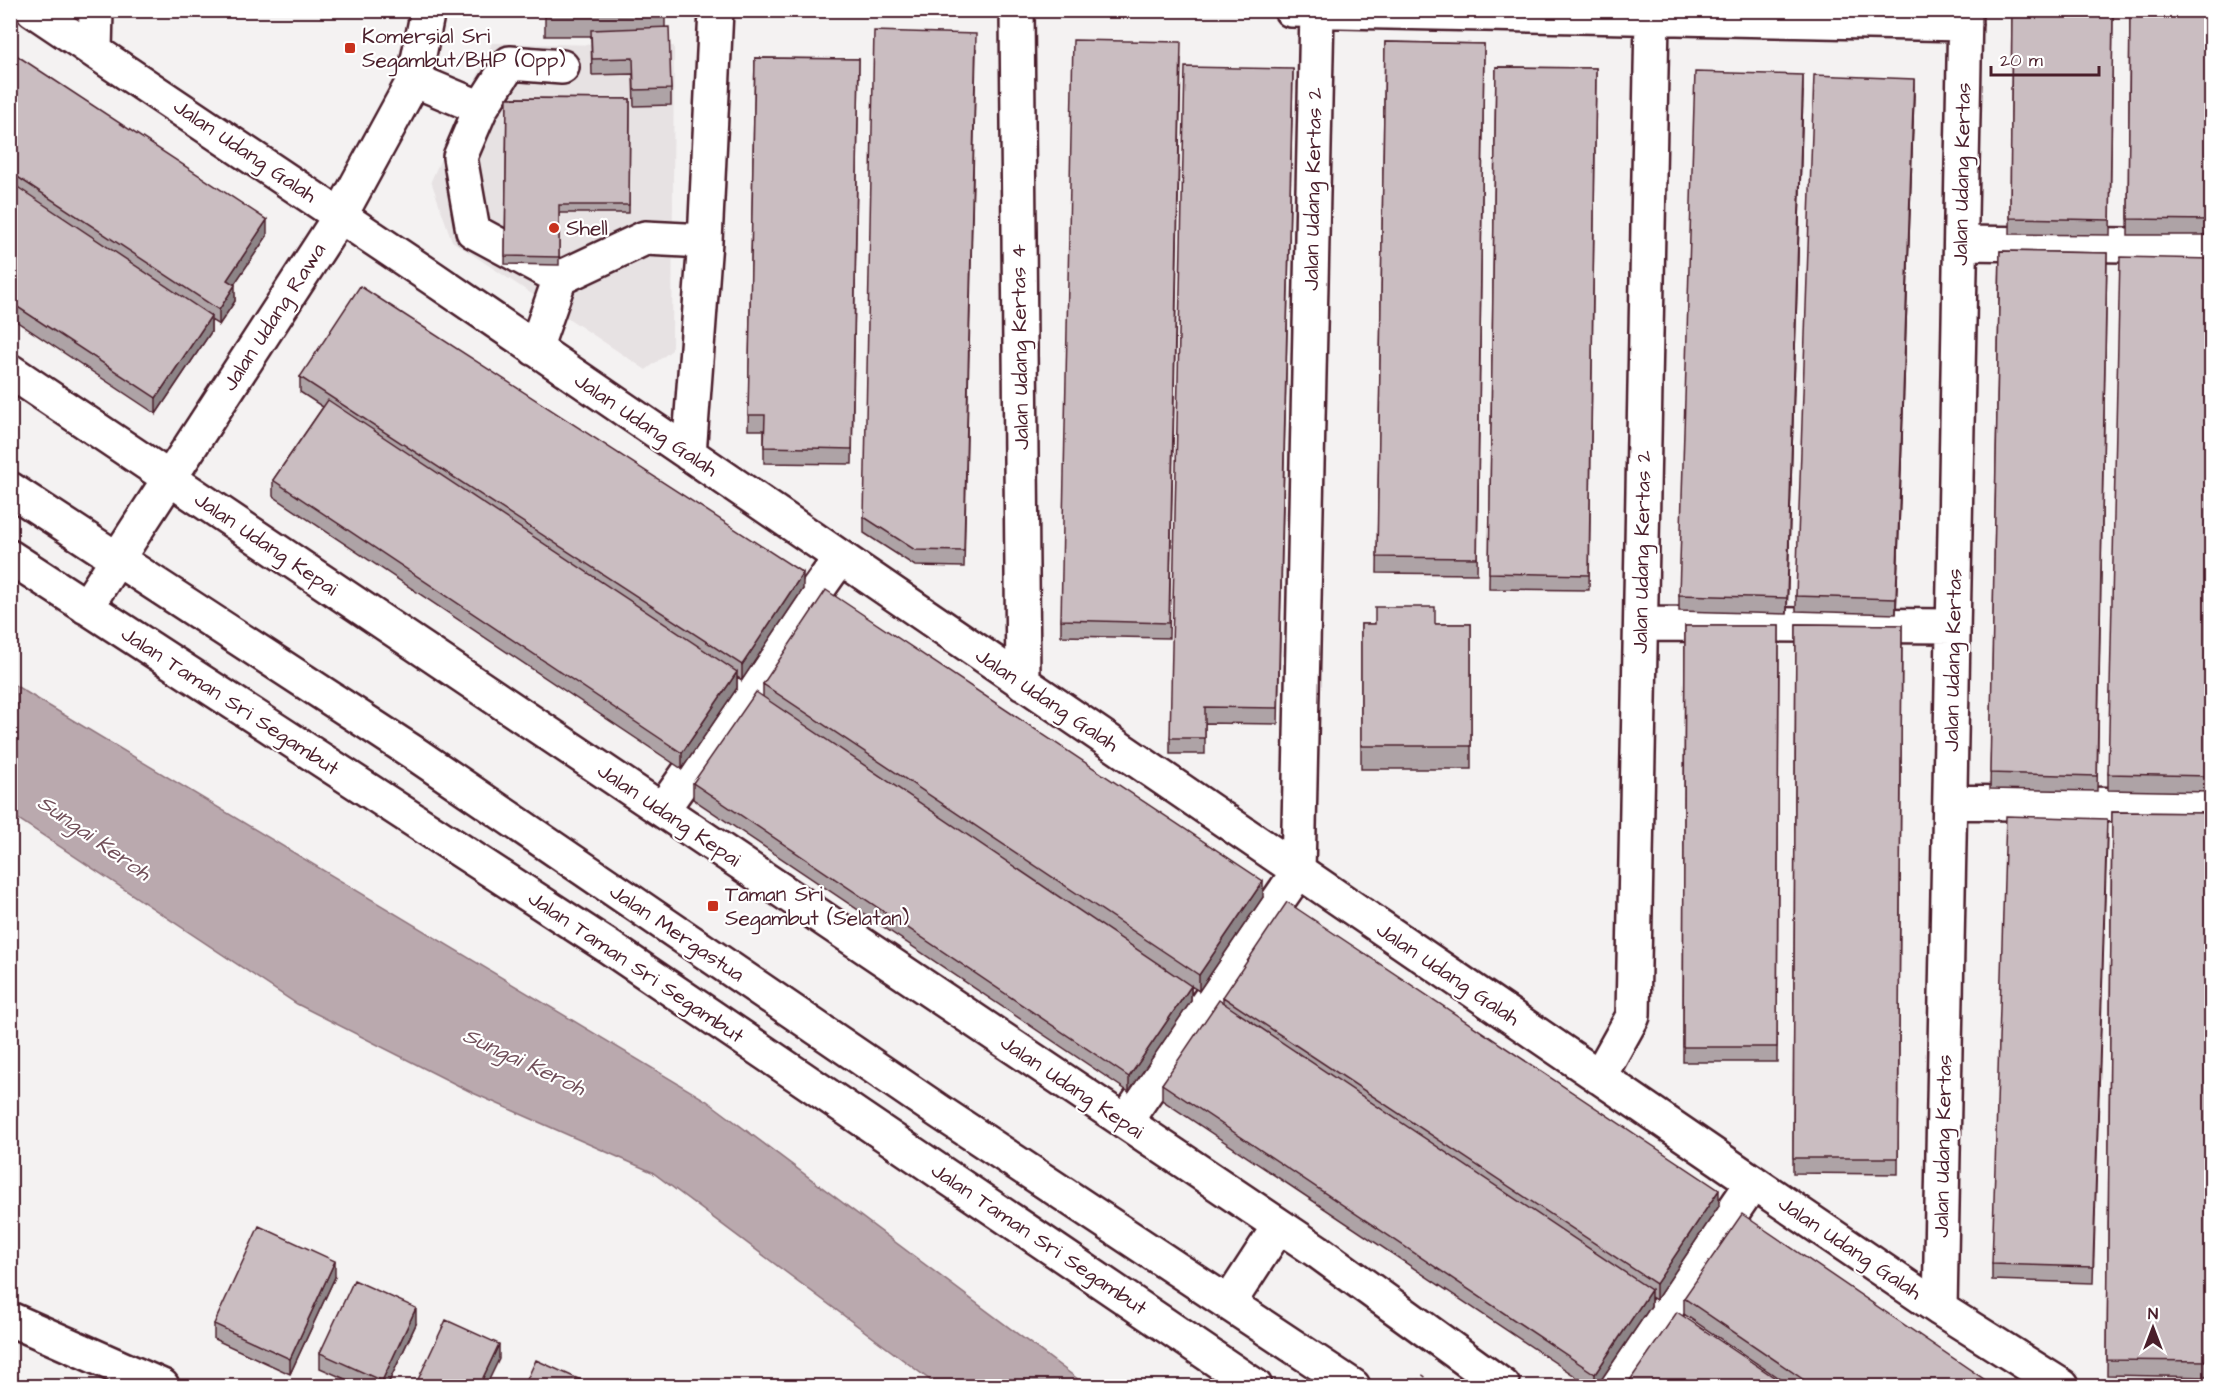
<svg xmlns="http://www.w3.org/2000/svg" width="2222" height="1397" viewBox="0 0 2222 1397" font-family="'Architects Daughter',sans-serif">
  <rect width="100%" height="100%" fill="#f4f2f2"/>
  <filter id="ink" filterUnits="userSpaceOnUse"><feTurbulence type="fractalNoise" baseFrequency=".0167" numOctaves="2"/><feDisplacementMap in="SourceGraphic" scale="12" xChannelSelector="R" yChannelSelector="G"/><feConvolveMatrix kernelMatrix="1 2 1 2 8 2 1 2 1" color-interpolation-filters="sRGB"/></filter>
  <g filter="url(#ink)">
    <path fill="#e7e2e3" d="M492 43 674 46 672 350 646 370 452 241 431 181Z"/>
    <path fill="#baa9ae" stroke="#8d727a" stroke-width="1.5" d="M11 683 707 1101 1087 1386H938L652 1172 473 1093 297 1004 11 814Z"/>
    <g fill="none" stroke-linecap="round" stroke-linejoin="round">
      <defs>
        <path id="minor" d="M33 10 431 277 1753 1182 1940 1309 2062 1386
          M1017 10 1023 683
          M1291 10 1965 24
          M95 51 96 10
          M414 80 481 108
          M1961 243 2212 246
          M560 278 645 238 705 241
          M535 349 560 278 473 231 460 157 481 108 510 63 562 67
          M10 371 1317 1251 1503 1386
          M689 454 705 241 716 10
          M10 489 414 753 940 1112 1353 1386
          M10 557 609 947 1255 1386
          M86 607 340 216 414 80 428 10
          M1641 624 1953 626
          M1950 802 2212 806
          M662 810 840 558
          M1599 1077 1633 1016 1652 18
          M1125 1122 1298 872 1317 11
          M1229 1303 1279 1226
          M1940 1309 1965 10
          M10 1319 162 1386
          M1614 1386 1753 1182"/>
      </defs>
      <use href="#minor" stroke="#4a1f2b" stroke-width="38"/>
      <path stroke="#4a1f2b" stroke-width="4" stroke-dasharray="1.5 4.5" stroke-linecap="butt" d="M1416 1386 1427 1372"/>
      <use href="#minor" stroke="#fff" stroke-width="33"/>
    </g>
    <path fill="#aea3a6" stroke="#4a1f2b" stroke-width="1.5" d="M545 10H665V27L671 89V105L634 106 633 74 592 75 591 36H545Z
      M2012 10H2113L2110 235 2010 234Z
      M2130 10H2211V235H2128Z
      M1385 42 1484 44 1477 574 1377 573Z
      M976 49 964 567 915 566 864 533V517Z
      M10 51 267 236 234 284 235 301 219 325 211 320V332L156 414 10 317Z
      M755 58 859 59 852 464 764 463V430H748Z
      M1181 58 1169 638 1061 636V620Z
      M1496 67 1596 68 1589 590 1489 589Z
      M1293 69 1278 724 1205 723V754H1170V738Z
      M1803 91 1787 614 1679 611V595Z
      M1914 94 1896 614 1796 611V596Z
      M507 98 630 99 629 213H559V265L505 264Z
      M2000 251 2107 253 2097 791 1990 789Z
      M2211 259V792L2108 790V774Z
      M300 377 803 589 742 680 737 677V688L682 769 273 496V480L323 407 300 392Z
      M1361 624H1471V769H1361Z
      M1796 624 1902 625 1898 1174 1793 1173Z
      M1685 626H1779L1777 1062H1683Z
      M763 684 1263 897 1199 991 1191 986V1001L1129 1092 693 799V783L763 697Z
      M2112 812 2211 813V1377L2107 1375Z
      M2107 834 2093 1283 1992 1280V1264Z
      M1223 997 1719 1206 1656 1300 1651 1297V1306L1597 1386H1590L1162 1100V1084L1223 1003Z
      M335 1277 290 1374 214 1339V1324Z
      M1684 1298 1994 1386H1790L1684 1314Z
      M416 1324 387 1386H361L320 1368V1353Z"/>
    <path fill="#8d8487" stroke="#4a1f2b" stroke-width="1.5" d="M1803 75V91L1787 614V598Z
      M1914 79V94L1896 614V599Z
      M267 220V236L227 295V280Z
      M235 285V301L219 325V310Z
      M211 316V332L156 414V398Z
      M803 573V589L742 680V665Z
      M737 672V688L682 769V753Z
      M1263 881V897L1199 991V975Z
      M1191 986V1001L1129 1092V1077Z
      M1719 1190V1206L1656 1300V1284Z
      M335 1261V1277L290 1374V1359Z
      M1651 1290V1306L1597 1386H1595V1374Z
      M416 1308V1324L387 1386H382V1381Z
      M499 1344V1359L486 1386H479Z"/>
    <path fill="#cabdc1" stroke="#4a1f2b" stroke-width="1.5" d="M2012 10H2113L2110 220 2010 218Z
      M2130 10H2211V220L2128 219Z
      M669 27 671 89 634 90 633 58 592 59 591 30Z
      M874 31 976 34 964 551 915 550 864 517Z
      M1073 40 1181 42 1169 623 1061 620Z
      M1385 42 1484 44 1477 558 1377 557Z
      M10 51 267 220 227 280 235 285 219 310 10 172Z
      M755 58 859 59 852 449 764 447 765 415H748Z
      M1185 67 1293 69 1278 708 1205 707V738H1170Z
      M1496 67 1596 68 1589 575 1489 573Z
      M1695 72 1803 75 1787 598 1679 595Z
      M1814 75 1914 79 1896 599 1796 596Z
      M507 98 630 99 629 205H559V257L505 256Z
      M10 182 211 316 156 398 10 302Z
      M2000 251 2107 253 2097 776 1990 773Z
      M2120 257 2211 259V776L2108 774Z
      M360 286 803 573 742 665 300 377Z
      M328 400 737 672 682 753 273 480Z
      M826 590 1263 881 1199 975 763 684Z
      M1375 607H1435V624H1471V746H1361V624H1375Z
      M1796 624 1902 625 1898 1158H1793Z
      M1685 626H1779L1777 1047H1683Z
      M756 692 1191 986 1129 1077 693 783Z
      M2112 812 2211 813V1361L2107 1360Z
      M2006 816 2107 819 2093 1267 1992 1264Z
      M1287 902 1719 1190 1656 1284 1223 997Z
      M1219 1000 1651 1290 1595 1374 1162 1084Z
      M1742 1214 1994 1386H1813L1684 1298Z
      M259 1226 335 1261 290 1359 214 1324Z
      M354 1280 416 1308 382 1381 320 1353Z
      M1677 1312 1787 1386H1626Z
      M446 1320 499 1344 479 1386H415Z
      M536 1360 594 1386H524Z
      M10 1375 35 1386H10Z"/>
  </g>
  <g fill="#c8321e" stroke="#fff" stroke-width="2">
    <rect x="344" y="42" width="12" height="12" rx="3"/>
    <circle cx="554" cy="228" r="6"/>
    <rect x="707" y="900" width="12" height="12" rx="3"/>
  </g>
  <g text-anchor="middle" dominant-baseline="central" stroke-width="4.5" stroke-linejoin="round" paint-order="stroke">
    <g font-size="21" fill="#4a1f2b" stroke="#fff" text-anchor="start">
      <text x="362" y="36">Komersial Sri<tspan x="362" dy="24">Segambut/BHP (Opp)</tspan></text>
      <text x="566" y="228">Shell</text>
      <text x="725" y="894">Taman Sri<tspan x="725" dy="24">Segambut (Selatan)</tspan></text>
    </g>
    <g font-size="21" fill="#4a1f2b" stroke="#fff">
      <text transform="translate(245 151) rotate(34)">Jalan Udang Galah</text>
      <text transform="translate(1962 174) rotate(-89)">Jalan Udang Kertas</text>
      <text transform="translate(1313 189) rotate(-89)">Jalan Udang Kertas 2</text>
      <text transform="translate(274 317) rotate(-57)">Jalan Udang Rawa</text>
      <text transform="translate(1020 347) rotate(-91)">Jalan Udang Kertas 4</text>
      <text transform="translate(646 425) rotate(34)">Jalan Udang Galah</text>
      <text transform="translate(266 544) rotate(34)">Jalan Udang Kepai</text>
      <text transform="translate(1642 552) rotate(-89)">Jalan Udang Kertas 2</text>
      <text transform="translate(1953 660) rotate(-89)">Jalan Udang Kertas</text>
      <text transform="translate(1047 700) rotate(34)">Jalan Udang Galah</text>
      <text transform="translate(230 701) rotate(33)">Jalan Taman Sri Segambut</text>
      <text transform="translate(669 815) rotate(34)">Jalan Udang Kepai</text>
      <text transform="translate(677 933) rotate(34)">Jalan Mergastua</text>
      <text transform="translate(636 967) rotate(34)">Jalan Taman Sri Segambut</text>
      <text transform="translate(1448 974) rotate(34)">Jalan Udang Galah</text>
      <text transform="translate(1072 1087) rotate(34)">Jalan Udang Kepai</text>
      <text transform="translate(1943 1146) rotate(-89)">Jalan Udang Kertas</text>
      <text transform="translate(1039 1239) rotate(34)">Jalan Taman Sri Segambut</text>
      <text transform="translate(1850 1248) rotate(34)">Jalan Udang Galah</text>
    </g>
    <g font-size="22" font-style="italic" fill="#714f59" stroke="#fff">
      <text transform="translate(94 838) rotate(35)">Sungai Keroh</text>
      <text transform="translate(524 1062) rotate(25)">Sungai Keroh</text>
    </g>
  </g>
  <rect width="2222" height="1397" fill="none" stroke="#fff" stroke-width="36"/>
  <rect x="18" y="18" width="2186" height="1361" fill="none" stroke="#4a1f2b" stroke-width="2" filter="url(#ink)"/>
  <g transform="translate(2153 1328)" stroke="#ffffff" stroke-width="4.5" paint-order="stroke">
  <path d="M0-4.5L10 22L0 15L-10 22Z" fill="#4a1f2b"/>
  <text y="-9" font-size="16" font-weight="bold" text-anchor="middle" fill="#4a1f2b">N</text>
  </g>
  <path d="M1991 66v9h108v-9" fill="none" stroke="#4a1f2b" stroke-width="3"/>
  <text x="2000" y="66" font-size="18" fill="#4a1f2b" stroke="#ffffff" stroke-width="4.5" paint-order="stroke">20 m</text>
</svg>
